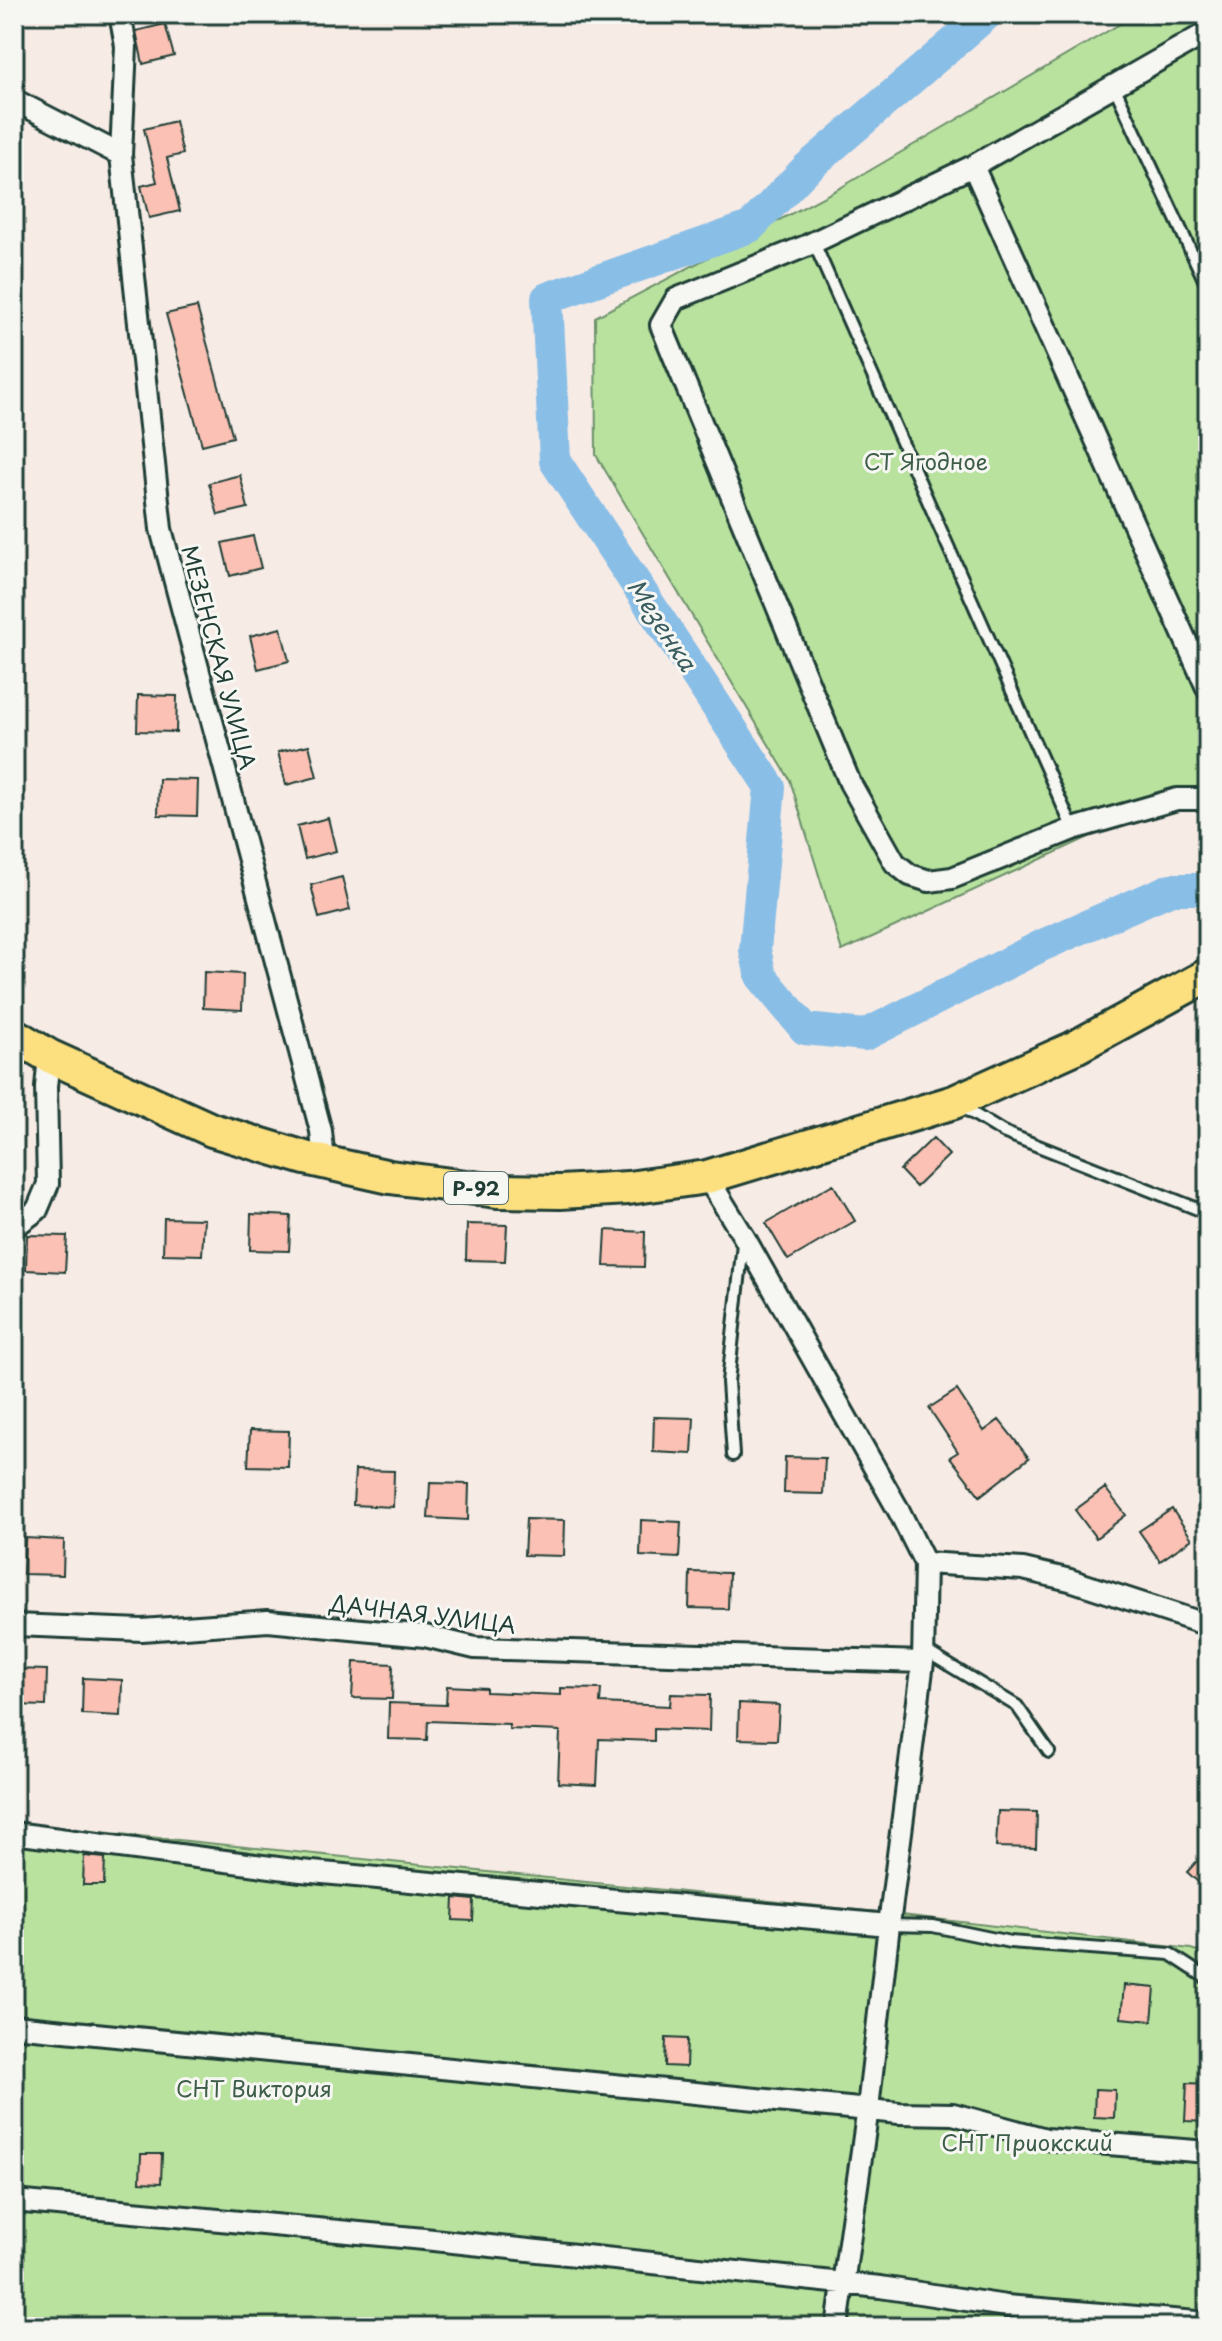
<svg xmlns="http://www.w3.org/2000/svg" width="1222" height="2341" viewBox="0 0 1222 2341" font-family="'Playpen Sans',sans-serif">
  <rect width="100%" height="100%" fill="#f7ebe6"/>
  <filter id="ink" filterUnits="userSpaceOnUse"><feTurbulence type="fractalNoise" baseFrequency=".0125" numOctaves="2"/><feDisplacementMap in="SourceGraphic" scale="16" xChannelSelector="R" yChannelSelector="G"/><feConvolveMatrix kernelMatrix="1 2 1 2 8 2 1 2 1" color-interpolation-filters="sRGB"/></filter>
  <g filter="url(#ink)">
    <path fill="#b9e29f" stroke="#6c906a" stroke-width="2" d="M1137 14H1208V782L842 951 790 780 596 455 595 317 840 188Z
      M14 1823 876 1912 1191 1949 1208 1955V2327H14Z"/>
    <g fill="none" stroke-linecap="round" stroke-linejoin="round">
      <path stroke="#89bee6" stroke-width="32" d="M987 14 806 169 750 227 547 298 555 461 770 787 755 950 761 976 805 1029 865 1035 1043 945 1171 889H1208"/>
    </g>
    <path fill="#fbc1b4" stroke="#1f3d34" stroke-width="2" d="M165 24 174 56 143 64 136 31Z
      M175 121 183 154 167 158 180 211 149 218 141 186 157 182 144 129Z
      M197 307 233 437 202 445 166 314Z
      M240 475 248 508 218 515 209 483Z
      M253 536 261 568 230 576 222 543Z
      M281 628 289 661 258 669 250 636Z
      M138 695 177 696 176 732 137 731Z
      M309 745 317 777 286 785 278 752Z
      M159 779 198 780 197 816 158 815Z
      M328 818 336 851 305 859 297 826Z
      M342 877 350 910 319 918 311 885Z
      M204 972 243 974 242 1010 203 1008Z
      M933 1138 949 1155 916 1187 900 1170Z
      M833 1184 855 1221 788 1260 766 1223Z
      M251 1214 291 1216 289 1251 250 1250Z
      M164 1218 204 1219 202 1255 163 1254Z
      M467 1224 507 1225 505 1261 466 1260Z
      M606 1230 645 1232 644 1267 604 1266Z
      M27 1235 67 1236 65 1272 26 1270Z
      M957 1390 984 1431 999 1420 1029 1458 980 1496 950 1457 958 1452 929 1408Z
      M654 1417 694 1418 692 1454 653 1452Z
      M250 1430 289 1431 288 1467 248 1466Z
      M785 1457 825 1458 823 1494 784 1493Z
      M355 1470 394 1471 393 1507 353 1505Z
      M430 1483 469 1484 468 1520 428 1518Z
      M1105 1488 1126 1515 1096 1538 1075 1510Z
      M1172 1509 1192 1539 1160 1561 1139 1531Z
      M526 1519 565 1520 564 1556 524 1555Z
      M641 1520 681 1522 679 1558 640 1556Z
      M25 1538 64 1540 63 1575 23 1574Z
      M690 1572 729 1573 728 1609 689 1608Z
      M354 1662 393 1664 392 1699 352 1698Z
      M14 1669 47 1670 46 1706 14 1705Z
      M83 1678 122 1680 121 1716 82 1714Z
      M447 1686 486 1688V1692L561 1695V1688L601 1689 600 1703 670 1706 671 1694 710 1695 709 1731 654 1729V1741L599 1739 597 1785 558 1783 560 1731 509 1729V1724L428 1721 427 1740 388 1739 389 1703 446 1705Z
      M739 1703 779 1705 777 1740 738 1739Z
      M998 1811 1037 1812 1036 1848 996 1847Z
      M1208 1849V1891L1187 1872Z
      M84 1856 105 1858 104 1885H83Z
      M454 1898 474 1900 473 1921 453 1920Z
      M1124 1985 1155 1988 1152 2021 1121 2018Z
      M666 2038 687 2039 686 2067 665 2066Z
      M1187 2083 1208 2084V2122L1185 2121Z
      M1095 2089 1115 2090 1114 2118 1094 2117Z
      M141 2154H162L161 2183 140 2182Z"/>
    <g fill="none" stroke-linecap="round" stroke-linejoin="round">
      <defs>
        <path id="service" d="M1114 86 1208 288
          M814 243 1073 829
          M959 1105 1003 1132 1208 1213
          M733 1455 728 1382 743 1243
          M924 1650 1017 1706 1049 1752
          M889 1925 933 1926 1010 1942 1170 1954 1208 1979"/>
        <path id="minor" d="M120 14 126 46 121 155 161 529 321 1131 324 1162
          M1208 32 973 166 1208 690
          M14 100 121 155
          M973 166 806 246 676 299 661 325 850 783 895 863 910 875 929 881 952 878 1073 829 1177 799H1208
          M707 1177 744 1237 899 1511 925 1563 923 1662 889 1925 868 2108 837 2327
          M14 1227 37 1210 48 1184 46 1087 49 1056
          M925 1563 1023 1569 1070 1580 1208 1625
          M14 1625 142 1630 268 1621 425 1636 475 1648 923 1662
          M14 1833 301 1871 889 1925
          M14 2026 899 2113 953 2114 1046 2139 1208 2152
          M14 2201 424 2239 880 2287 1006 2306 1208 2323"/>
        <path id="primary" d="M14 1035 49 1056 212 1130 305 1158 390 1177 497 1191 560 1192 628 1188 707 1177 954 1102 1074 1048 1208 975"/>
      </defs>
      <use href="#service" stroke="#1f3d34" stroke-width="16"/>
      <use href="#minor" stroke="#1f3d34" stroke-width="26"/>
      <use href="#primary" stroke="#1f3d34" stroke-width="38"/>
      <use href="#service" stroke="#f6f6f2" stroke-width="10"/>
      <use href="#minor" stroke="#f6f6f2" stroke-width="20"/>
      <use href="#primary" stroke="#fce080" stroke-width="32"/>
    </g>
  </g>
  <g text-anchor="middle" dominant-baseline="central" stroke-width="6" stroke-linejoin="round" paint-order="stroke">
    <rect fill="#f6f6f2" stroke="#60746d" stroke-width="2" x="444" y="1172" width="64" height="32" rx="6"/>
    <g font-size="20" font-weight="bold" fill="#1f3d34">
      <text x="476" y="1188">Р-92</text>
    </g>
    <g font-size="22" fill="#3e5e49" stroke="#f6f6f2">
      <text x="926" y="460">СТ Ягодное</text>
      <text x="254" y="2087">СНТ Виктория</text>
      <text x="1027" y="2141">СНТ Приокский</text>
    </g>
    <g font-size="22" fill="#1f3d34" stroke="#f6f6f2">
      <text transform="translate(220 657) rotate(75)">МЕЗЕНСКАЯ УЛИЦА</text>
      <text transform="translate(423 1613) rotate(7)">ДАЧНАЯ УЛИЦА</text>
    </g>
    <g font-size="24" font-style="italic" fill="#3a5d60" stroke="#f6f6f2">
      <text transform="translate(663 624) rotate(57)">Мезенка</text>
    </g>
  </g>
  <rect width="1222" height="2341" fill="none" stroke="#f6f6f2" stroke-width="48"/>
  <rect x="24" y="24" width="1174" height="2293" fill="none" stroke="#1f3d34" stroke-width="3" filter="url(#ink)"/>
</svg>
